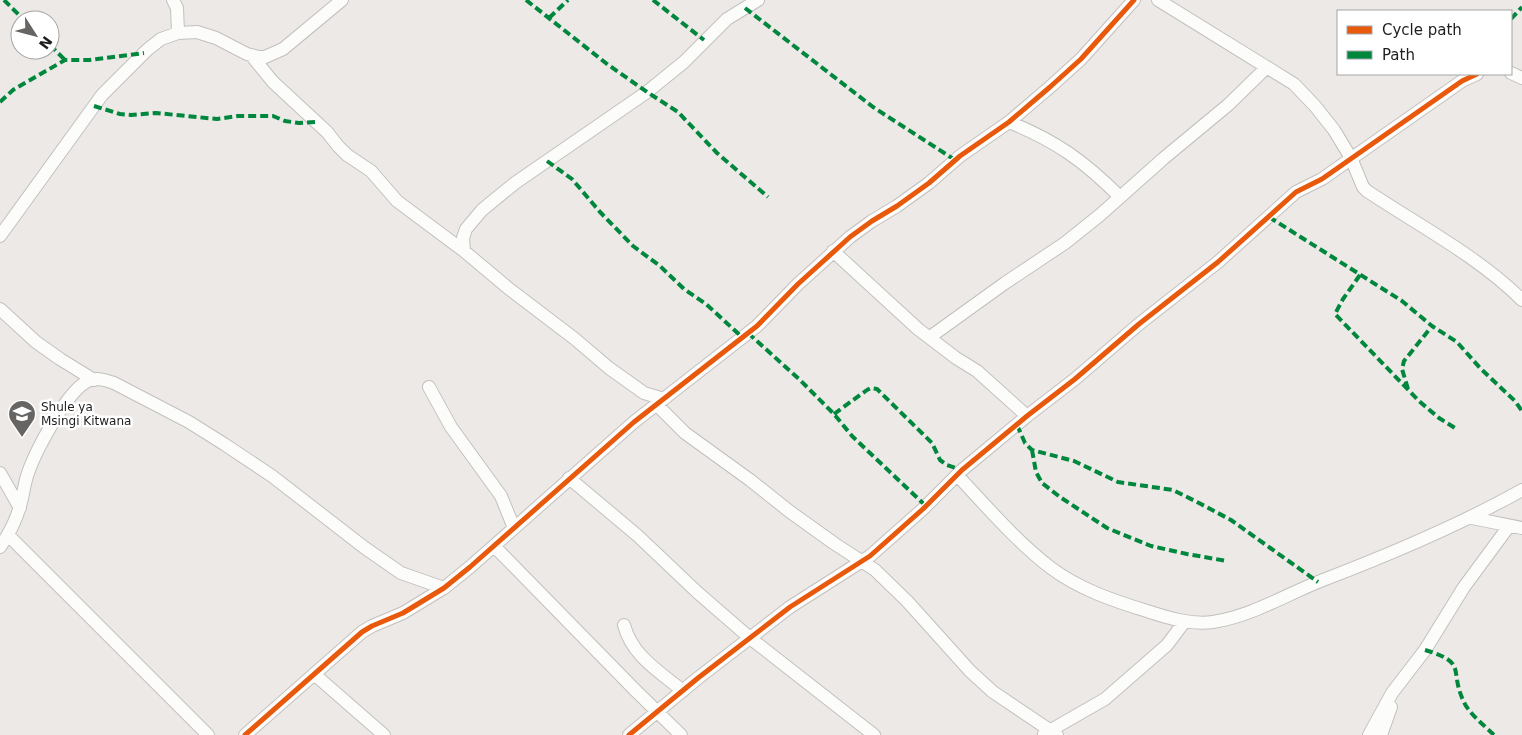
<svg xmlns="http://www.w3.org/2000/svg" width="1522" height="735" viewBox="0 0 1522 735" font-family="'DejaVu Sans',sans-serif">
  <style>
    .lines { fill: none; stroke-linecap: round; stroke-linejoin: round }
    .minor-casing { stroke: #c2c0bf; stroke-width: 14 }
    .minor { stroke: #fcfcfb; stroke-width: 12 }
    .quiet { stroke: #00873e; stroke-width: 4; stroke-dasharray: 8 4; stroke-linecap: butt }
    .cycleway-casing { stroke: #fff; stroke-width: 8 }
    .cycleway { stroke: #e8590c; stroke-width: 5 }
    .labels { text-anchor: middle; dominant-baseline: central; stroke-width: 5; stroke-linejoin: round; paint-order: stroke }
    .poi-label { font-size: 12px; fill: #1e1e1e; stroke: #fff; text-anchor: start }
  </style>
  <rect width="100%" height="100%" fill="#ede9e6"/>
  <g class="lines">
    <defs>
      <path id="minor" d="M173,0L177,8L178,33
        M1158,0L1294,84L1315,106L1334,130L1351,158L1363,187L1367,191C1418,225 1479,257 1522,300
        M251,55L273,82L327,132L338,146L347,155L371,171L397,201L464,251L508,288L575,339L609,368L644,393L664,399
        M1511,73L1522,78
        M1009,122C1056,141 1084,161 1120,197
        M0,236L102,95L147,50L161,39L178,33L197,32L216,38L247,54L259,57H265L283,49L342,0
        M464,251L463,238L466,229L482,210L515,183L647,92L684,62L727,19L758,0
        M833,251L918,329L956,358L977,371L1027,416
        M0,309L36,342L60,359L94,380
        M930,337L1005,283L1065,243L1100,215L1164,158L1228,105L1267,67
        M429,387L451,427L501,496L514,528
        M656,404L685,433L750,480L789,511L835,544L875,570L907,601L970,671L993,692L1057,735
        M0,473L20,508
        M957,475C987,507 1016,541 1051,568C1079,589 1114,601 1147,611C1168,618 1192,625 1213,622C1252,616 1287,594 1323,580C1391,554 1458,526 1522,490
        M569,478L638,536L697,592L750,638L874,735
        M1472,518L1522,528
        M8,535L208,735
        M494,546L635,690L681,735
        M0,547C9,534 16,521 20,506C23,496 24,486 27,476C34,454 67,390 88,381C96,377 105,380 114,383L189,422L224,444L272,476L365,548L401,573L444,588
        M624,625C632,656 660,672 683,691
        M314,674L384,735
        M1044,734L1105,699L1167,645L1185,621
        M245,735L362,632L372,626L403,613L444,588L470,567L634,422L757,326L798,284L850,237L872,221L897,206L929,183L960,156L1009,122L1050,87L1081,59L1134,0
        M629,735L698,678L790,607L870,556L923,509L962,470L1027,416L1075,379L1139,324L1218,262L1296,192L1322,179L1462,81L1477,74
        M1369,735L1392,693L1425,650L1464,587L1509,526
        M1381,735L1391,707"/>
    </defs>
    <use href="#minor" class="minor-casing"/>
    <use href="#minor" class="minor"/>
    <path class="quiet" d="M4,0L24,20
      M526,0L607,64L647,92L678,112L717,153L768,197
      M653,0L704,40
      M745,8L873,107L955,160
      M549,18L568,0
      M1511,19L1522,7
      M50,45L65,60
      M0,102L13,90L65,60H89L144,53
      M94,106L120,114L131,115L156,113L217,119L238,116H273L285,121L299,123L315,122
      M547,161L572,179L600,212L633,246L660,266L684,289L706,304L743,338
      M1269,217L1402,301L1432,326L1457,342L1480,368L1515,401L1522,411
      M1360,275L1343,299L1335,314L1419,401L1439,418L1455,428
      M748,333L800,380L834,414L852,436L926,506
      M1408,389L1402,369L1404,361L1432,326
      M834,414L867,390L871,388L877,389L932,443L940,460L947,465L962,470
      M1017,425L1025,443L1032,450L1074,461L1118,482L1173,490L1199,503L1231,520L1318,582
      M1032,450L1036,472L1042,483L1060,497L1107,528L1151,546L1187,554L1227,561
      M1425,650C1468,663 1449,669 1463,700C1468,713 1484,725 1494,735"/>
    <defs>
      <path id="cycleway" d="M245,735L362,632L372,626L403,613L444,588L470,567L634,422L757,326L798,284L850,237L872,221L897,206L929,183L960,156L1009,122L1050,87L1081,59L1134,0
        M629,735L698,678L790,607L870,556L923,509L962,470L1027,416L1075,379L1139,324L1218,262L1296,192L1322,179L1462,81L1477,74"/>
    </defs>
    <use href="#cycleway" class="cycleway-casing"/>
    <use href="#cycleway" class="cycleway"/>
  </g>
  <defs>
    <symbol id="school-pin" viewBox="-11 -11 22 30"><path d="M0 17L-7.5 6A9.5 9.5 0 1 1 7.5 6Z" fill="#666564" stroke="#fff"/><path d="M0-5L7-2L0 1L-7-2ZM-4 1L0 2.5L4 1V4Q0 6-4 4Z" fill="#fff"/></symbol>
  </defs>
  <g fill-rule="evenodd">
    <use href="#school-pin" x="6" y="398" width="32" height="43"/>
  </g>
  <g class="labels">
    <g class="poi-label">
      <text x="41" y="407">Shule ya<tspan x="41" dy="14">Msingi Kitwana</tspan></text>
    </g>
  </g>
  <rect x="1337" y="10" width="175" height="65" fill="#ffffff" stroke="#a5a5a5"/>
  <rect x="1347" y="26" width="25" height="8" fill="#e8590c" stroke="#a5a5a5"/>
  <text x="1382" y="35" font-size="15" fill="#1e1e1e">Cycle path</text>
  <rect x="1347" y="51" width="25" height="8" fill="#00873e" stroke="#a5a5a5"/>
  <text x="1382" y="60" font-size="15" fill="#1e1e1e">Path</text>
  <g transform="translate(35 35) rotate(126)"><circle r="24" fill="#ffffff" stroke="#a5a5a5"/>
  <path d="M0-4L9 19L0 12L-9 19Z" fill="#666564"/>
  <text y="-8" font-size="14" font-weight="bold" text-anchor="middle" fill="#1e1e1e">N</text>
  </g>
</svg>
